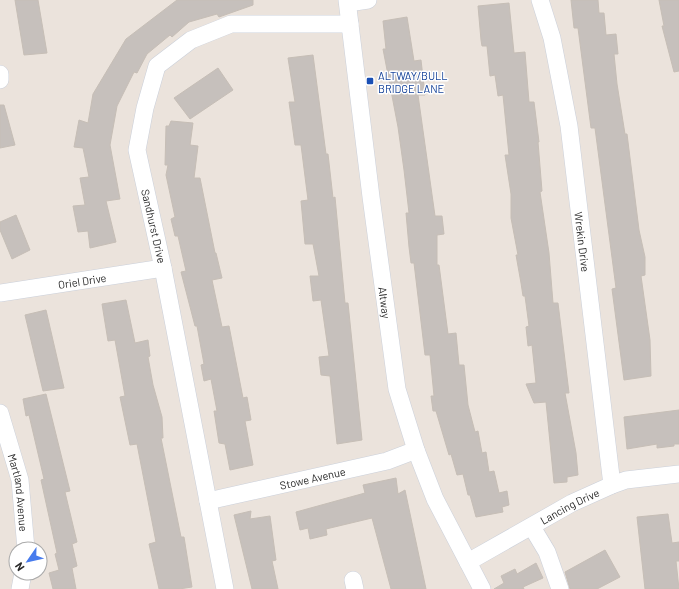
<svg xmlns="http://www.w3.org/2000/svg" width="679" height="589" viewBox="0 0 679 589" font-family="Barlow,sans-serif">
  <style>
    .building { fill: #c6c0bc; stroke: #c6beb6 }
    .lines { fill: none; stroke-linecap: round; stroke-linejoin: round }
    .minor-casing { stroke: #cbd0da; stroke-width: 18 }
    .minor { stroke: #fff; stroke-width: 17 }
    .transit-dot { fill: #1a4fb4; stroke: #fff; stroke-width: 1.5 }
    .labels { text-anchor: middle; dominant-baseline: central; stroke-width: 3; stroke-linejoin: round; paint-order: stroke }
    .transit-label { font-size: 11px; fill: #164399; stroke: #fff; text-anchor: start }
    .street-label { font-size: 11px; fill: #2a2a2a; stroke: #fff }
  </style>
  <rect width="100%" height="100%" fill="#ebe3dc"/>
  <path class="building" d="M15,0H38L47,53L24,55Z
    M177,0H253V5L219,17L217,14L189,22L172,37L170,35L147,54L137,73L134,72L117,106L110,145L120,199L106,201L116,242L90,248L88,231L78,232L73,206L85,205L80,178L89,177L83,148L74,147L79,120L88,123L93,94L126,39Z
    M571,0H598L599,13H604L606,35L616,34L618,54H614L617,84L625,134H627L639,230L645,257V275L641,276L650,340L651,376L624,380L612,289L616,288L595,128H591L578,28H574Z
    M659,0H679V71L674,72L662,26H664Z
    M509,3L514,53L525,52L529,102H534L539,142H538L542,191L540,192L549,253L553,303H558L569,393H565L576,453L578,475L567,477V482L554,483L546,402L534,403L526,384L536,383L532,345L528,346L526,327L529,326L525,296H523L521,283L516,255H518L511,218V194L505,155H509L503,95L498,96L495,75L490,76L487,46H482L481,40L478,6Z
    M407,17L414,61L421,60L425,95H418L435,216H442L444,234L437,235V265H439L448,334L456,333L459,365H464L468,405L475,432L478,431L482,453L486,452L489,472L494,471L499,493L507,491L509,505L502,507L503,512L476,517L470,495H468L463,474L457,475L451,454L449,455L436,411H433L431,396H434L430,355H425L414,263H411L409,247L406,213H409L404,170L398,127L383,49H386L383,21Z
    M313,55L326,154H328L333,198L335,197L345,303H348L362,440L337,444L330,376L321,375L319,357L329,356L321,300L313,301L310,276H319L313,244H305L301,201L308,200L301,145H295L289,102H295L288,58Z
    M218,68L233,90L190,119L174,98Z
    M0,105H4L15,145L0,148Z
    M171,121L193,123L190,145L198,146L194,178H200L215,253H216L222,278L212,280L222,327L229,326L243,398L247,397L251,420L245,421L253,465L230,470L225,444L219,443L214,411H217L211,379L204,381L201,365L204,364L197,326H195L181,272L186,271L178,236H175L171,219L175,217L166,175L168,165H165L166,126H169Z
    M16,215L30,250L12,259L0,230V222Z
    M126,300L135,343L148,340L150,356L148,357L153,385L162,417L163,438H161L181,537H184L192,587L179,589H159L149,544L156,542L137,444L130,445L120,397L125,396L115,340L108,341L102,304Z
    M46,310L64,388L43,391L25,315Z
    M46,394L70,491L65,492L77,542L72,544L77,566L72,568L76,589H53L49,573L59,570L55,554L57,553L41,480L44,479L29,415L26,416L23,399Z
    M679,410V444H674V446L657,448V444L627,449L624,417Z
    M396,478L398,494L405,490L426,589H391L372,518L326,529L327,535L310,539L308,528L300,530L296,512L365,493L363,485Z
    M251,511L250,519L270,516L276,560L272,561L278,589H252L234,515Z
    M668,514L672,543L679,542V561H676L679,589H645L637,517Z
    M605,550L620,577L597,589H570L565,572Z
    M536,563L543,578L523,587L524,589H494L504,583L501,576L515,569L517,574Z"/>
  <g class="lines">
    <defs>
      <g id="minor">
        <path id="s1" d="M347,0L371,197L397,389L416,450L435,499L482,589"/>
        <path id="s2" d="M540,0L552,38L569,126L612,485"/>
        <path d="M348,3L368,0"/>
        <path d="M0,74V80"/>
        <path id="s3" d="M0,293L163,268"/>
        <path id="s4" d="M0,413L20,480L26,549"/>
        <path id="s5" d="M208,501L387,461L416,450"/>
        <path d="M532,527L547,552L560,589"/>
        <path id="s6" d="M468,562L572,503L612,485L626,480L679,474"/>
        <path d="M353,580L355,589"/>
        <path d="M20,589L23,573"/>
        <path d="M225,589L163,268L137,150L145,108L157,66L191,40L231,24H350"/>
      </g>
    </defs>
    <use href="#minor" class="minor-casing"/>
    <use href="#minor" class="minor"/>
  </g>
  <rect class="transit-dot" x="366" y="77" width="8" height="8" rx="2"/>
  <g class="labels">
    <g class="transit-label">
      <text x="378" y="75">ALTWAY/BULL<tspan x="378" dy="13">BRIDGE LANE</tspan></text>
    </g>
    <g class="street-label">
      <text transform="translate(154 226) rotate(77)">Sandhurst Drive</text>
      <text stroke="none"><textPath href="#s2" startOffset="246">Wrekin Drive</textPath></text>
      <text stroke="none"><textPath href="#s3" startOffset="83">Oriel Drive</textPath></text>
      <text stroke="none"><textPath href="#s1" startOffset="305">Altway</textPath></text>
      <text stroke="none"><textPath href="#s5" startOffset="107">Stowe Avenue</textPath></text>
      <text stroke="none"><textPath href="#s4" startOffset="82">Martland Avenue</textPath></text>
      <text stroke="none"><textPath href="#s6" startOffset="116">Lancing Drive</textPath></text>
    </g>
  </g>
  <g transform="translate(28 561) rotate(236)"><circle r="19" fill="#ffffff" stroke="#aaaaaa"/>
  <path d="M0-3L7 15L0 10L-7 15Z" fill="#477bed"/>
  <text y="-6" font-size="11" font-weight="bold" text-anchor="middle" fill="#2a2a2a">N</text>
  </g>
</svg>
